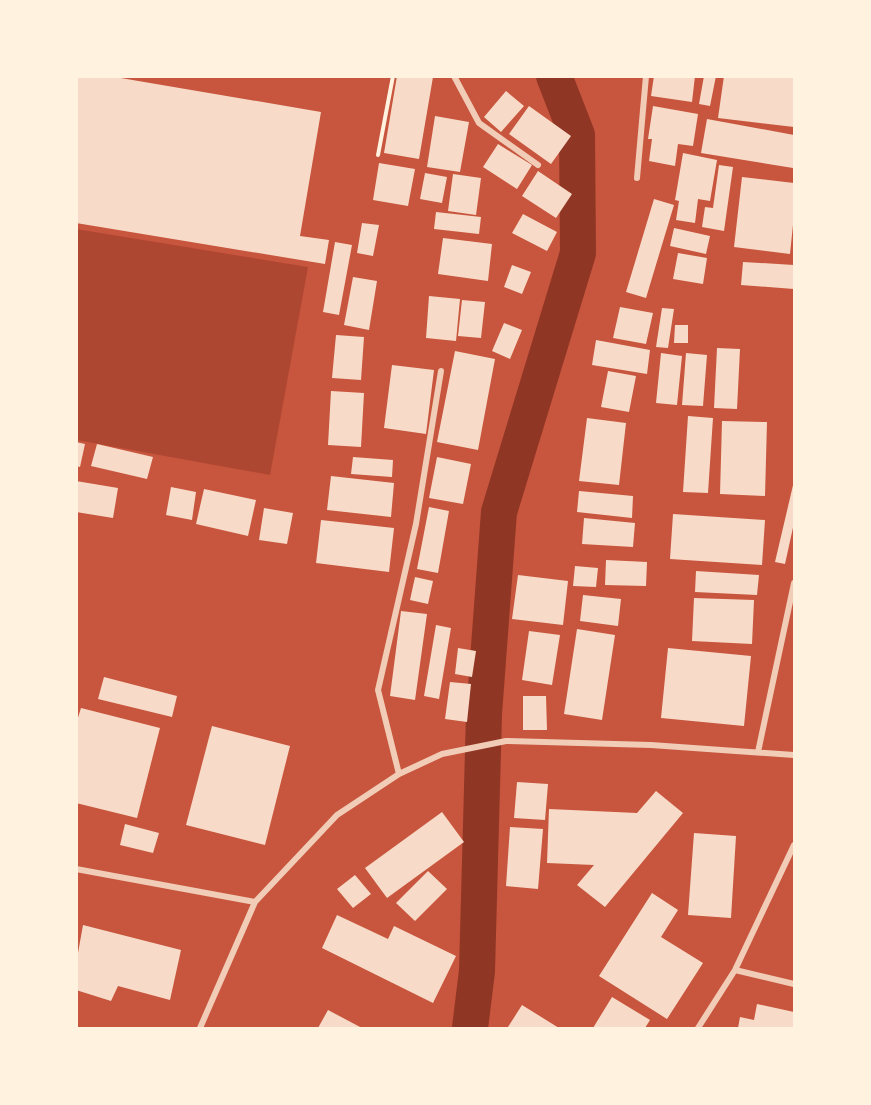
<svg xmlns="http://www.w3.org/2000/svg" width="871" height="1105" viewBox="0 0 871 1105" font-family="Barlow,sans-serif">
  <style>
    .green { fill: #ae4732 }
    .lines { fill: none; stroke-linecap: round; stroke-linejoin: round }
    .canal { stroke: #8f3625; stroke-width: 36 }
    .building { fill: #f7dbc8 }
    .path { stroke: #fff3e0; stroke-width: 4 }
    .minor { stroke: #f1ccb7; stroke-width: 6 }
  </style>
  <rect width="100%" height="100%" fill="#c8553d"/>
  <path class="green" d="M76,229L308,267L270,475L77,440Z"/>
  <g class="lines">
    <path class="canal" d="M470,1028L477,971L484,714L499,512L578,253L577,135L554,76"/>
  </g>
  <path class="building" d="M76,76H109L321,112L300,236L329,240L325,264L76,223Z
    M397,76L433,77L419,159L384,153Z
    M654,76H695L692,102L651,96Z
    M704,76H716L710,106L699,104Z
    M724,76H794V127L718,118Z
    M506,91L524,106L501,132L484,117Z
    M529,106L571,136L551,164L509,134Z
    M653,106L698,114L693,146L678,144L675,166L649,161L652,139H648Z
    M435,116L469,122L460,172L427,167Z
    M707,119L794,135L793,168L701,153Z
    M498,144L532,165L517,189L483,167Z
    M683,153L717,160L710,201L698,199L695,223L676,220L679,201L675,200Z
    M379,163L415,169L408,206L373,200Z
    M719,165L733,167L724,231L702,227L705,207L713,208Z
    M538,171L572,194L556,218L522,196Z
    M425,173L447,177L442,203L420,199Z
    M453,174L481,178L476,215L448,211Z
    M742,177L794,183V215L790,254L734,247Z
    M654,199L674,205L646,298L626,292Z
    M436,212L481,217L479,234L434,229Z
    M523,214L557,232L547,251L512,233Z
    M362,223L379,225L373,256L357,253Z
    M674,228L710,236L706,254L670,246Z
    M443,238L492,244L488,281L438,274Z
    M335,242L352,245L339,315L323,312Z
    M678,253L707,258L703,284L673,279Z
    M743,262L794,265V289L741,285Z
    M512,265L531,272L522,294L504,287Z
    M353,277L377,281L369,330L344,325Z
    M429,296L460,299L456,341L426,338Z
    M462,300L485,302L481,338L458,336Z
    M620,307L653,313L646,344L613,338Z
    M662,308L674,309L668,348L656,347Z
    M504,323L522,330L510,359L492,351Z
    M675,325H688V343H674Z
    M336,335L364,337L361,380L332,378Z
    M596,340L650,350L647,374L592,365Z
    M717,348L740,349L737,409L714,408Z
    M455,351L495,359L478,450L437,442Z
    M661,353L682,356L677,405L656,403Z
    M686,353L707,355L703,406L682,405Z
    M392,365L434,370L426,434L384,428Z
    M608,371L636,376L629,412L601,407Z
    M331,391L364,393L361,447L328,445Z
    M688,416L713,418L708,493L683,492Z
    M587,418L626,423L619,485L579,481Z
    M722,421L767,422L765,496L720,494Z
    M76,442L85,444L80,467L76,466Z
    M97,444L153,457L147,479L91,466Z
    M353,457L393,460L392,477L351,474Z
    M437,457L471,464L463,504L429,498Z
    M331,476L394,483L391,517L327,510Z
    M76,481L118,488L113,518L76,512Z
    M794,481V523L785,564L775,562Z
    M171,487L196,492L192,520L166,515Z
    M204,489L256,500L248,536L196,524Z
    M579,491L633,496L632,518L577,512Z
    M429,507L449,511L438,573L417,569Z
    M264,508L293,513L287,544L259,540Z
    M673,514L765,520L762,565L670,559Z
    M584,518L635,523L633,547L582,544Z
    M321,520L394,528L389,572L316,563Z
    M606,560L647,562L646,586L605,585Z
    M575,566L598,568L596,587L573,586Z
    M696,571L759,575L757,595L695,592Z
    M518,575L568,581L563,625L512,619Z
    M415,577L433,581L428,604L410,600Z
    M583,595L621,599L618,626L580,621Z
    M694,598L754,600L752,644L692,641Z
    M401,611L427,614L415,700L390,696Z
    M436,625L451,628L439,699L424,696Z
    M577,629L615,635L602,720L564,714Z
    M529,631L560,635L552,685L522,680Z
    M458,648L476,651L472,677L455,674Z
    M668,648L751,656L744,726L661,718Z
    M104,677L177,696L172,717L98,699Z
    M450,682L471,684L467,722L445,719Z
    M523,696H546L547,730H523Z
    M81,708L160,728L137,818L76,803V724Z
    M212,726L290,746L265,845L186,825Z
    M517,782L548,784L545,820L514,818Z
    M656,791L683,813L605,907L577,885L594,865L547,863L549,809L637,813Z
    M442,812L464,842L387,898L365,868Z
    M125,824L159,833L153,853L120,845Z
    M510,827L543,829L538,889L506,886Z
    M694,833L736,836L731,918L688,915Z
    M428,871L447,889L415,921L396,903Z
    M355,875L371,894L353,908L337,889Z
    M652,893L678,910L661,937L703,963L667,1019L599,976Z
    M337,915L388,939L394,926L456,956L433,1003L322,948Z
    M83,925L181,950L170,1000L118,986L111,1001L76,990V964Z
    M612,997L650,1020L645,1028H593Z
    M757,1004L794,1012V1028H738L740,1017L754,1020Z
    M522,1005L559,1028H510L508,1027Z
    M328,1010L362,1028H318Z"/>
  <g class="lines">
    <path class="path" d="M378,155L393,76"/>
    <path class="minor" d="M454,76L479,123L538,165
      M637,178L646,76
      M758,752L794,583
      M399,774L378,690L416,524L441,371
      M76,869L255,902
      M735,970L794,984
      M200,1028L255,902L337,815L399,774L442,754L506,741L651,745L794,755
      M698,1028L735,970L794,845"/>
  </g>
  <rect width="871" height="1105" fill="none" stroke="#fff3e0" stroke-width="156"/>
</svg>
